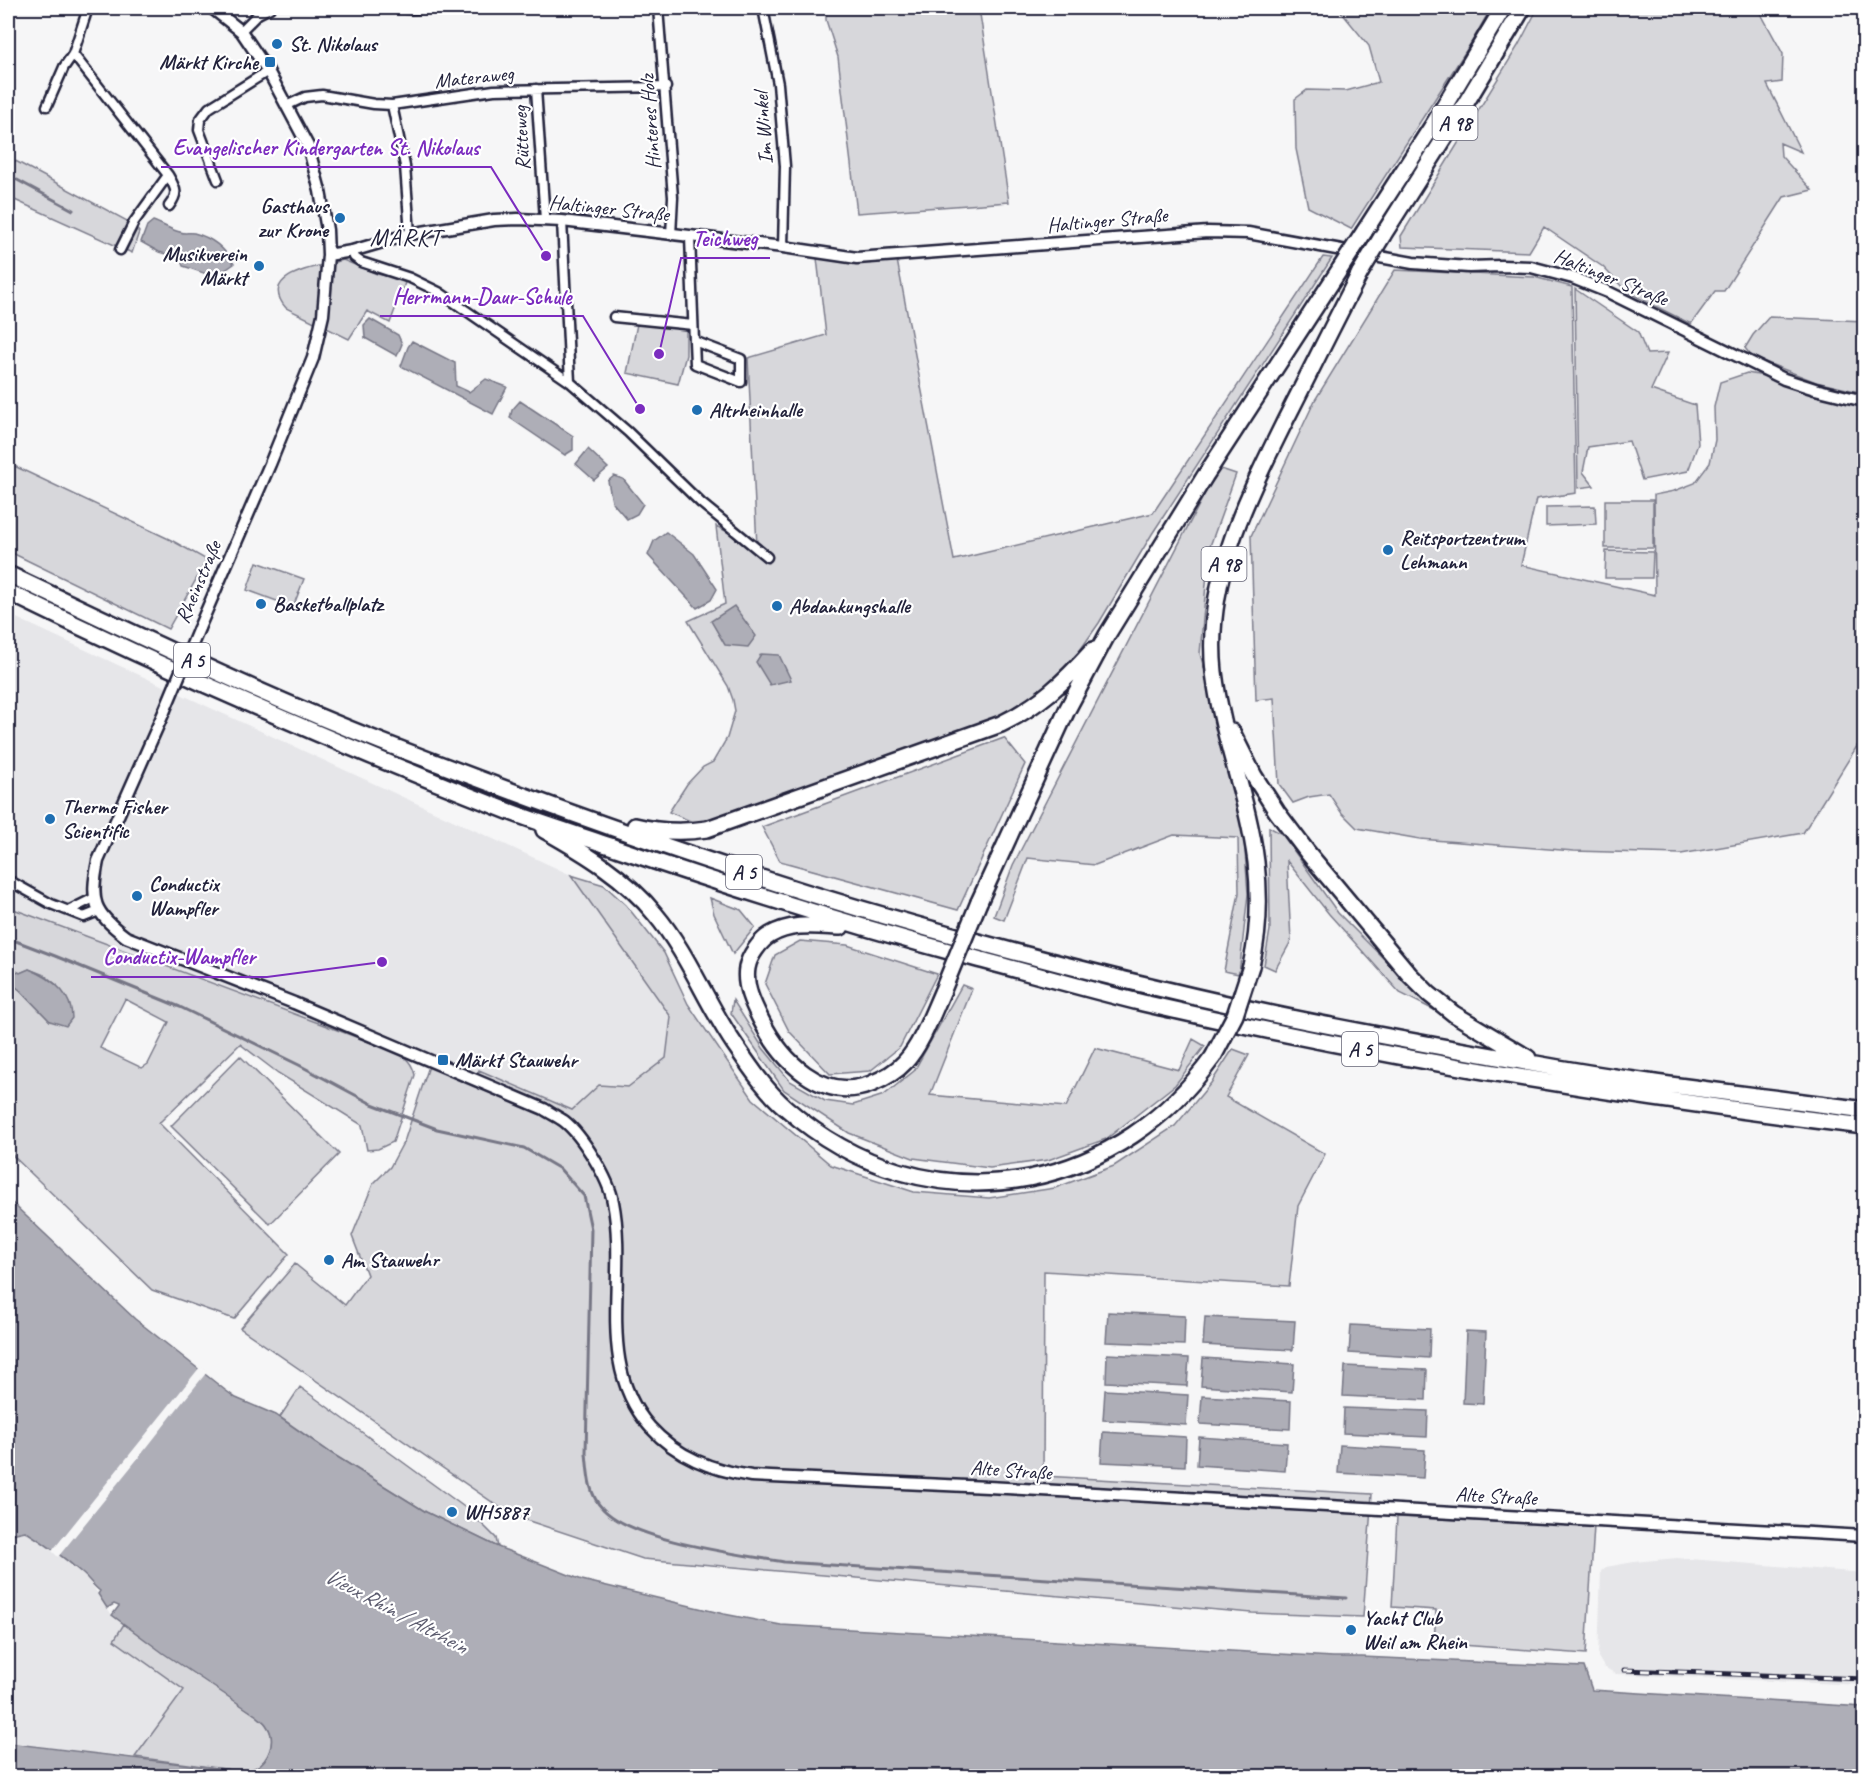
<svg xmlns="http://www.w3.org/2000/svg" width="1872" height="1784" viewBox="0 0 1872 1784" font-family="Caveat,sans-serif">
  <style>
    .built { fill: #e6e6e9 }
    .green { fill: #d7d7db; stroke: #7c7c8b; stroke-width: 1.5; fill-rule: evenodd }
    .water { fill: #aeaeb7; stroke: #767685; stroke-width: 1.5 }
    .pier { fill: #f6f6f7 }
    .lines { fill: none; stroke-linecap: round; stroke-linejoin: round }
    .stream { stroke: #767685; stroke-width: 3 }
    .minor-casing { stroke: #22223b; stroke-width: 13 }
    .tertiary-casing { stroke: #22223b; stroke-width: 15 }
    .motorway-casing { stroke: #22223b; stroke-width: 20 }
    .minor { stroke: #fff; stroke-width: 8 }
    .tertiary { stroke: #fff; stroke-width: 10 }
    .motorway { stroke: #fff; stroke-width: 15 }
    .rail-casing { stroke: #22223b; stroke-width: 5 }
    .rail { stroke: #fff; stroke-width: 3; stroke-dasharray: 9; stroke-linecap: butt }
    .tertiary-bridge-casing { stroke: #22223b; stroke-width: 15; stroke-linecap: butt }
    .motorway-bridge-casing { stroke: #22223b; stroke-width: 20; stroke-linecap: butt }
    .tertiary-bridge { stroke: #fff; stroke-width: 10 }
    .motorway-bridge { stroke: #fff; stroke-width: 15 }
    .poi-dot { fill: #1f6fb2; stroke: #fff; stroke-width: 2 }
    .labels { text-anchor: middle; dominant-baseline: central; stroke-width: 4.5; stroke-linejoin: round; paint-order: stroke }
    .shield { fill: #fff; stroke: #646476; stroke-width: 1.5 }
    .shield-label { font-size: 20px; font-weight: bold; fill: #22223b }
    .poi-label { font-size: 21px; font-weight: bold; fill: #22223b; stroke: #fff; text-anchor: start }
    .street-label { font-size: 21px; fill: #22223b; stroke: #fff }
    .water-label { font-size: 22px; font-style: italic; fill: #5a5a6d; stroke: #fff }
    .quarter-label { font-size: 24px; letter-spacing: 1.5px; fill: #22223b; stroke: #fff }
    .leader { fill: none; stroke: #7b2cbf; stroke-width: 2 }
    .callout-dot { fill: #7b2cbf; stroke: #fff; stroke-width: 2 }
    .callout-label { font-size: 22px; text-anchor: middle; font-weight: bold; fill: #7b2cbf; stroke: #fff; stroke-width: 4.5; stroke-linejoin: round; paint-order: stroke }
  </style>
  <rect width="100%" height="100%" fill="#f6f6f7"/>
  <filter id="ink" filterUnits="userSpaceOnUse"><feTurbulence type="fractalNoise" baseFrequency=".0167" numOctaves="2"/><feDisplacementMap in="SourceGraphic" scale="12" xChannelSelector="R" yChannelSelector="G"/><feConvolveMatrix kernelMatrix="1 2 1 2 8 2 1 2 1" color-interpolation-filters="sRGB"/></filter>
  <g filter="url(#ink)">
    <path class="built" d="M8,614L571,875L671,1017L666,1058L628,1087L599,1085L572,1110L480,1071L473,1085L429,1066L406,1058L396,1052L8,907Z
      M8,1524L11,1534L24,1531L54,1549L86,1576L112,1615L124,1624L114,1640L184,1690L135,1757L8,1743Z
      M1677,1558L1864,1573V1685L1616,1674L1604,1667L1598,1657L1601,1571L1606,1567L1634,1562Z"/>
    <path class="green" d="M826,8H979L1009,202L857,213L838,57L826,20Z
      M1338,8H1491L1471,43L1351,229L1308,207L1296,149L1295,99L1307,90L1346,91L1379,82L1369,46Z
      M1538,8H1767L1760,12L1783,54L1782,82L1767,84L1801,152L1780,143L1781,156L1812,190L1784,197L1724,291H1715L1691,324L1627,292L1603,267L1544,227L1529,252L1402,247L1401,236L1518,46Z
      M8,157L131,223L139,232L132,253L8,197Z
      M1323,257L1332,258L1152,534L1099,623L1069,666L1036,697L995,720L716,819L695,823L669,812L687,784L703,767L713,762L727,738L735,711L733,700L728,686L688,621L725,604L716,526L757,547L748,358L826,335L817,258L854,261L897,260L954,560L1153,513Z
      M343,260L377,274L406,280L390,323L367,311L349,339L286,308C256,273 322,266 343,260Z
      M1395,270L1534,277L1572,287L1576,493L1536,499L1521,565L1655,595L1654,495L1674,491L1695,483L1710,463L1715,440L1714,407L1720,382L1747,373L1764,376L1808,393L1864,407V735L1803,833L1681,854L1574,851L1420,839L1357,828L1341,812L1329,794L1309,797L1293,803L1279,784L1274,698L1256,700L1251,536L1315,400Z
      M1575,289L1638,332L1647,354L1668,353L1651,390L1695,405L1698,444L1688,471L1642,480L1629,441L1588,447L1583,472L1594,486L1578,488Z
      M1769,317L1864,321V393L1816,382L1752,357L1745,348L1753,335Z
      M637,324L686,327V355L678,384L627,373Z
      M8,463L171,540L207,560L168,629L8,551Z
      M1218,468L1236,474L1209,549L1200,654L1241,794L1248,894L1239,974L1224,971L1239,893L1238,838L1174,835L1095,865L1028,858L1004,920L994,916L1013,865Z
      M1605,500H1653V548H1605Z
      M1595,506L1596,524L1546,526V507Z
      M1606,551L1653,552L1652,578H1605Z
      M257,562L304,579L293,607L247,590Z
      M1004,738L1025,764L958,910L780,861L762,827Z
      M1269,827L1282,834L1338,913L1436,1011L1400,993L1329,914L1287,861L1291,941L1275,970L1264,965L1270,930Z
      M571,875L604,885L626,905L664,953L688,1004L753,1099L831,1165L914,1192L989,1198L1055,1188L1114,1166L1175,1126L1211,1083L1233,1049L1249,1055L1226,1097L1325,1154L1298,1206L1289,1286L1044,1271L1043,1476L1372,1494L1363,1617L1252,1613L643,1559L511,1515L240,1328L295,1264L345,1305L367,1275L352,1236L373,1184L390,1167L405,1139L429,1066L473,1085L479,1070L572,1110L599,1085L628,1087L666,1058L671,1017Z
      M710,898L741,910L755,927L733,954L714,914Z
      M8,907L396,1052C407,1058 412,1063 415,1075L393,1142L378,1149L367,1150L362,1125L278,1073L240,1044L159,1123L289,1254L234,1319L152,1290L8,1151V981L20,990L50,1021L57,985L44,975L29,969L20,973L8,967ZM125,999L169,1022L148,1064L142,1068L100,1048Z
      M800,941L847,945L937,974L900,1047L870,1071L830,1074L789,1031L765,984L775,955Z
      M962,985L972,989L930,1095L1066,1107L1095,1048L1179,1070L1193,1039L1205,1046L1175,1085L1106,1139L1048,1160L990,1168L913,1158L849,1133L784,1090L731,1013L733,1000L763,1048L790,1081L825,1101L853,1105L884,1095L914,1071Z
      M240,1056L339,1154L270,1224L171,1126Z
      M300,1387L467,1509L496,1538L498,1547L426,1512L331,1453L280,1417Z
      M1397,1517L1594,1526L1586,1654L1434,1643L1436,1610L1392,1607Z
      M124,1624L257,1716C260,1719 265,1722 267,1726C277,1740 269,1761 255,1768C251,1770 244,1770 240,1771L135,1757L184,1690L114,1640Z"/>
    <path class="water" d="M153,221C162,224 171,230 180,232C184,234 189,232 194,233C213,238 224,248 234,264C210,282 208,273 183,266L180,258L159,252L141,242L147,226Z
      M370,319L398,335L402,344L397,356L365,338L364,325Z
      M412,341L455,363L456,386L469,392L486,379L507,387L493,414L401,366L408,347Z
      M520,401L573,436V450L565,455L510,418L512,410Z
      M588,449L608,468L594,480L576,464Z
      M614,476L623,479L643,504L637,514L627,519L612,502L608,481Z
      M666,532L694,554L717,589L711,600L697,608L648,555L654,541Z
      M734,606L756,636L748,647L725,645L711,621Z
      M761,654L779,655L791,680L770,685L756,662Z
      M8,967L20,973L29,969C51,978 72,993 72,1018L66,1026L50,1021L20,990L8,981Z
      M8,1199L135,1319L225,1390L236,1398L276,1415L331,1453L426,1512L498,1547L582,1580L724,1614L781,1625L1333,1657H1362L1584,1667L1592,1690L1864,1707V1776H8V1743L240,1771C244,1770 251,1770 255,1768C269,1761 277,1740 267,1726C265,1722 260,1719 257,1716L163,1653L112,1615L119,1606L114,1604L107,1608L98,1594L100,1591C93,1586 90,1580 83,1574C65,1558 46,1544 25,1531L11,1534L8,1524Z
      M1108,1312L1185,1316L1184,1345L1106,1342Z
      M1205,1317L1295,1321L1293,1350L1203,1345Z
      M1351,1325L1430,1329L1429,1358L1349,1353Z
      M1466,1331L1486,1332L1483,1404L1463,1403Z
      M1107,1354L1189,1358L1187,1386L1106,1382Z
      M1203,1358L1294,1364L1292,1392L1201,1386Z
      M1345,1366L1427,1370L1426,1400L1343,1396Z
      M1105,1390L1188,1395L1186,1425L1103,1420Z
      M1202,1396L1291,1401L1290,1429L1200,1424Z
      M1344,1408L1428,1411L1427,1437L1343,1433Z
      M1103,1432L1186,1437L1185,1466L1101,1462Z
      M1199,1437L1287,1443L1285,1471L1197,1465Z
      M1340,1445L1425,1450L1423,1478L1338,1473Z"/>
    <path class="pier" d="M200,1367L207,1372L177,1409L176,1408L177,1409L148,1446L145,1443L148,1446L118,1483L116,1481L118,1483L88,1520L86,1518L88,1520L58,1557L52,1551Z"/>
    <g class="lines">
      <path class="stream" d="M8,175L73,210
        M8,938L55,956L180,1007L299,1065L372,1104L437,1129L524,1148L560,1169L584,1196L591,1229L586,1453C588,1473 588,1494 603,1509C635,1542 739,1554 784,1562L1346,1598"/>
      <defs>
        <path id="minor" d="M396,8L411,9L432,8
          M658,8L673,197L671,235
          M763,8L778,84L785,166L783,247
          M241,31L258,14L270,8
          M73,54L168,175C176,189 179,193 169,206
          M536,89L545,220
          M288,105L305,97L322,95L374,104L392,105L494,90L666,87
          M392,105L405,166L410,234
          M47,106L64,67L73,54L88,8
          M218,180L199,130L200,120L209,108L268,71
          M562,221L570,382
          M690,237L694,341L741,359V382L695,364L694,341
          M120,250L134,222L168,175
          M352,251L354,257L361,262L410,278L439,292L570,382L628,432L701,503L767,557
          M614,317L693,325
          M8,880L51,904L84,917L99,911
          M70,910L94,898"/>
        <path id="tertiary" d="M328,255L352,251L410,234L494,220L518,219L562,221L783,247L857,258L1208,232L1248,233L1413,263L1469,267L1501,266L1531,267L1573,278L1608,292L1784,379L1815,389L1864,401
          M199,628L270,464L313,358L323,315L328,255L327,230L320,191L308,146L268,71L241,31L212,8
          M164,712L98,861C90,901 93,912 126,937L294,1003L544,1109C550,1113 558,1117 564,1121C582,1135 609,1179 613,1202C628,1278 594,1364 650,1427C677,1457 712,1470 751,1476L988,1487L1864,1536"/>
        <path id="motorway" d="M1364,232L1433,125L1503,8
          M1383,235L1449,131L1523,8
          M8,574C131,632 254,692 382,742C521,796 662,847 805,892C954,938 1105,977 1258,1011C1350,1031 1443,1047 1536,1064C1644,1084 1755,1095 1864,1110
          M8,592C171,672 339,745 508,811C545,825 582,836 619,849C736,889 854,926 974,958C1030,973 1086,989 1143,1003C1381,1058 1622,1097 1864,1126
          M1232,732L1254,776L1277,812L1308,853L1409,974L1429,994L1454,1014L1528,1058
          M635,826C660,832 682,833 707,829L1001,724C1040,705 1064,682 1093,650
          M544,830C585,853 625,877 655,914C688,953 706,1003 735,1045C750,1067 766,1091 786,1108C853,1167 940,1195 1029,1178C1105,1163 1168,1119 1213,1057
          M979,902L1067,710L1107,635L1205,476L1340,269
          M841,927C817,926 792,922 770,935C760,941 749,956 747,968C744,986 753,1004 761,1020C781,1060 822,1103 871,1084C883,1079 896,1072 905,1062C922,1044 933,1012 943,990
          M1251,966C1259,932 1260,897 1256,862C1248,798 1222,737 1214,672C1204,581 1247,498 1286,419C1311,370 1335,321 1360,273"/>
      </defs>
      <use href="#minor" class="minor-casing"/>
      <use href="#tertiary" class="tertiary-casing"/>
      <use href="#motorway" class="motorway-casing"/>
      <use href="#minor" class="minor"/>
      <use href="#tertiary" class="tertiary"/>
      <use href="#motorway" class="motorway"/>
      <defs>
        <path id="rail" d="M1624,1670L1864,1679"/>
      </defs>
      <use href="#rail" class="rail-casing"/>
      <use href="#rail" class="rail"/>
      <defs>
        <path id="tertiary-bridge" d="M164,712L199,628"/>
        <path id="motorway-bridge" d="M1340,269L1364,232
          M1360,273L1383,235
          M943,990L979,902
          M1213,1057L1235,1015L1251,966"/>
      </defs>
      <use href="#tertiary-bridge" class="tertiary-bridge-casing"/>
      <use href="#motorway-bridge" class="motorway-bridge-casing"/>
      <use href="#tertiary-bridge" class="tertiary-bridge"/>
      <use href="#motorway-bridge" class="motorway-bridge"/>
    </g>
  </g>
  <g class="poi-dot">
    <circle cx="277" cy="44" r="6"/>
    <rect x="264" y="56" width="12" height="12" rx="3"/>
    <circle cx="340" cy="218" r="6"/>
    <circle cx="259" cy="266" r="6"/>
    <circle cx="697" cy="410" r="6"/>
    <circle cx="1388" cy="550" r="6"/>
    <circle cx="261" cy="604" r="6"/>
    <circle cx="777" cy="606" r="6"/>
    <circle cx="50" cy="819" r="6"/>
    <circle cx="137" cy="896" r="6"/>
    <rect x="437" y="1054" width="12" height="12" rx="3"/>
    <circle cx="329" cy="1260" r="6"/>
    <circle cx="452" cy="1512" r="6"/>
    <circle cx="1351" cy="1630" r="6"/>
  </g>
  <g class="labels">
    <g class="shield">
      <rect x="1432.5" y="106" width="45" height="34" rx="4.5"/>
      <rect x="1201.5" y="547" width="45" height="34" rx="4.5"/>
      <rect x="174" y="643" width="36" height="34" rx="4.5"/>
      <rect x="726" y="855" width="36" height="34" rx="4.5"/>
      <rect x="1342" y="1032" width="36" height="34" rx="4.5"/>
    </g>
    <g class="shield-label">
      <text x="1455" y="123">A 98</text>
      <text x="1224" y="564">A 98</text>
      <text x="192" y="660">A 5</text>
      <text x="744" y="872">A 5</text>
      <text x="1360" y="1049">A 5</text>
    </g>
    <g class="poi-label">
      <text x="289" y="44">St. Nikolaus</text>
      <text x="258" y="62" text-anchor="end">Märkt Kirche</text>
      <text x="328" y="206" text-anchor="end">Gasthaus<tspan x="328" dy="24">zur Krone</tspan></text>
      <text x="247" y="254" text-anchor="end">Musikverein<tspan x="247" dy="24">Märkt</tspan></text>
      <text x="709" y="410">Altrheinhalle</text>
      <text x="1400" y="538">Reitsportzentrum<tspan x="1400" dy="24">Lehmann</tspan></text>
      <text x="273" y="604">Basketballplatz</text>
      <text x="789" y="606">Abdankungshalle</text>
      <text x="62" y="807">Thermo Fisher<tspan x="62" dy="24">Scientific</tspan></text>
      <text x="149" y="884">Conductix<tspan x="149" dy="24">Wampfler</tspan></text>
      <text x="455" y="1060">Märkt Stauwehr</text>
      <text x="341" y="1260">Am Stauwehr</text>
      <text x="464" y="1512">WH5887</text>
      <text x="1363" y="1618">Yacht Club<tspan x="1363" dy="24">Weil am Rhein</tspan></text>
    </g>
    <g class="street-label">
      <text transform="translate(474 77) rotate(-6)">Materaweg</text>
      <text transform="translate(650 122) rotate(-94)">Hinteres Holz</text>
      <text transform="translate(763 128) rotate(-94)">Im Winkel</text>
      <text transform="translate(521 138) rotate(-93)">Rütteweg</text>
      <text transform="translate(609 208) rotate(6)">Haltinger Straße</text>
      <text transform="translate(1107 220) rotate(-5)">Haltinger Straße</text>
      <text transform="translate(1611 277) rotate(22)">Haltinger Straße</text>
      <text transform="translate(198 582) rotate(-67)">Rheinstraße</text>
      <text transform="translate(1011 1470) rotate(4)">Alte Straße</text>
      <text transform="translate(1496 1496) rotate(3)">Alte Straße</text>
    </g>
    <g class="water-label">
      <text transform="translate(396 1611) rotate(28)">Vieux Rhin / Altrhein</text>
    </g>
    <g class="quarter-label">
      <text x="406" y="237">MÄRKT</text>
    </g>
  </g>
  <path class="leader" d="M546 256L491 167H161M659 354L681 258H770M640 409L583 316H380M382 962L267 977H91"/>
  <g class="callout-dot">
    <circle cx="546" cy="256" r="6"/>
    <circle cx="659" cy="354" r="6"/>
    <circle cx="640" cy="409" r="6"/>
    <circle cx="382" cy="962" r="6"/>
  </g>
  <g class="callout-label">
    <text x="326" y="155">Evangelischer Kindergarten St. Nikolaus</text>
    <text x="725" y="246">Teichweg</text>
    <text x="482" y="304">Herrmann-Daur-Schule</text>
    <text x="179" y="964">Conductix-Wampfler</text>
  </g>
  <rect width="1872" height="1784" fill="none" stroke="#fff" stroke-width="30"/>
  <rect x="15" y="15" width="1842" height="1754" fill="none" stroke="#22223b" stroke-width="2" filter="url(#ink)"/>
</svg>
